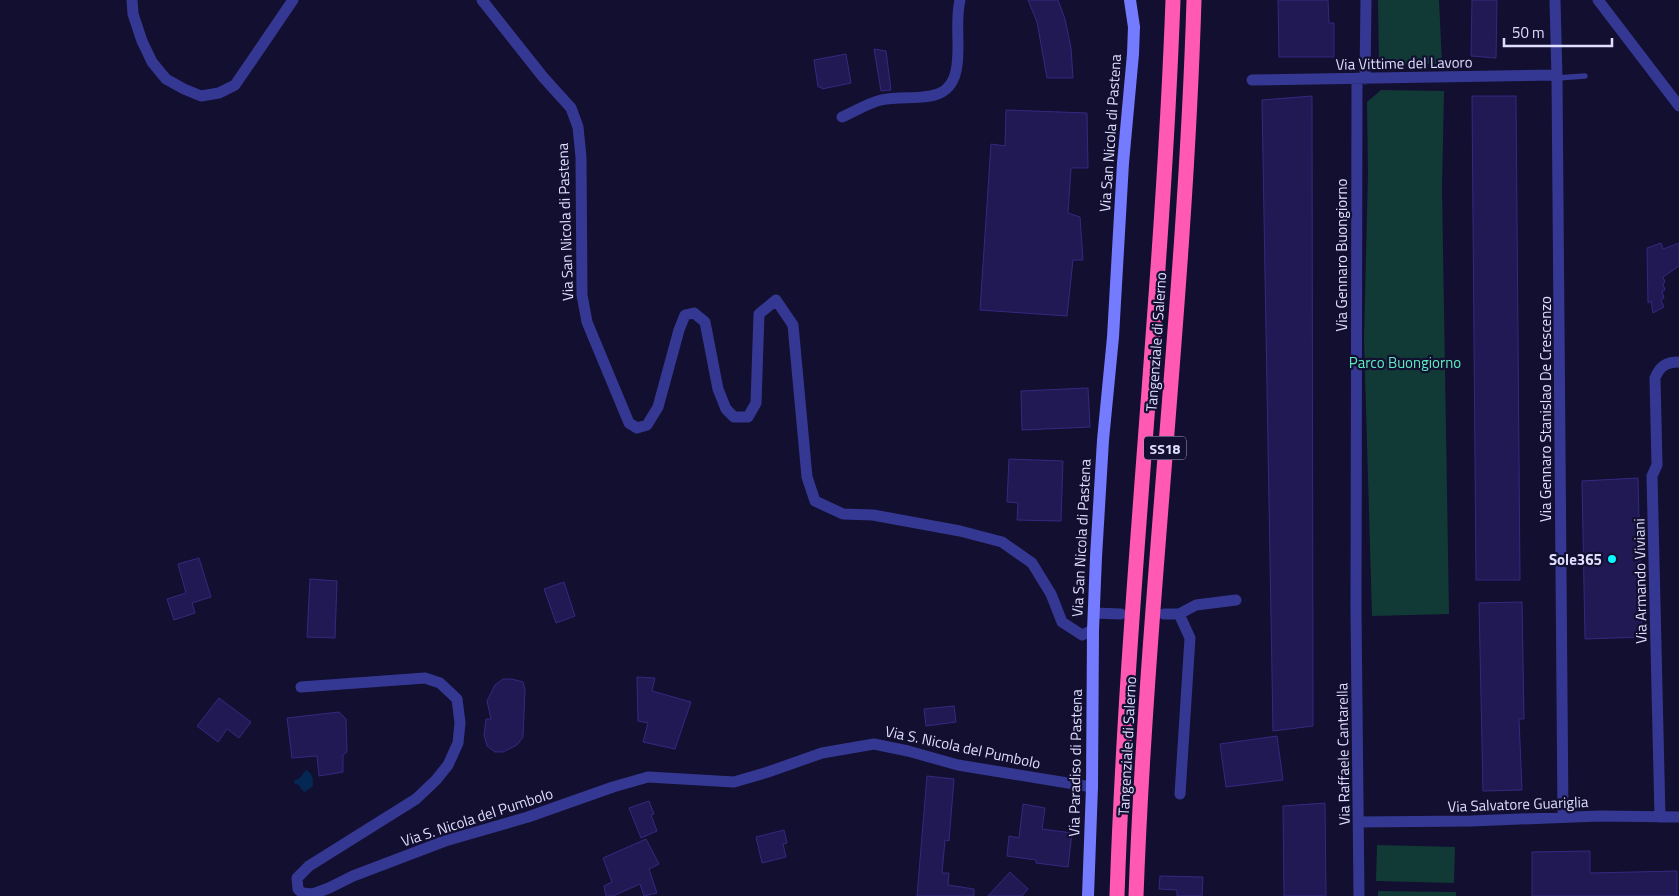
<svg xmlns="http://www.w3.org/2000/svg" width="1679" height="896" viewBox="0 0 1679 896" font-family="'Titillium Web',sans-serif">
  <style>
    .green { fill: #113a36 }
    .water { fill: #052753 }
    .building { fill: #211953; stroke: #342981 }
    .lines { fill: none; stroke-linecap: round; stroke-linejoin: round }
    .lane { stroke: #353893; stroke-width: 5.5 }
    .street { stroke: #353893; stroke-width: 11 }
    .secondary { stroke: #757bff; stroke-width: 12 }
    .highway { stroke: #ff59b4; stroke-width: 15 }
    .poi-dot { fill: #0af7ff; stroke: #130f30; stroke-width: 2 }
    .labels { text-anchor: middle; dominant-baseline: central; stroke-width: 4.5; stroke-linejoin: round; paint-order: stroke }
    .shield { fill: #130f30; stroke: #a2a0c1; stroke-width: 1 }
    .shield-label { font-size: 14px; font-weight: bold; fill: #dfdeff }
    .street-label { font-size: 15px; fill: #dfdeff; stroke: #130f30 }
    .park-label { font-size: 15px; fill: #5cedbf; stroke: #130f30 }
    .poi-label { font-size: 15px; font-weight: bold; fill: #dfdeff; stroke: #130f30; text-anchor: end }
  </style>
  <rect width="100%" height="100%" fill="#130f30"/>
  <path class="green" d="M1378,0H1439L1442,64H1379Z
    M1381,90L1444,91L1442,188L1449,614L1372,616L1364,339L1368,174L1367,102Z
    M1377,845L1455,847L1454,883L1376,881Z
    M1378,891L1456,892V896H1378Z"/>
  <path class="water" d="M306,770C313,774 313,778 313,786L305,792L301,789L299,785L295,784L294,780L299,779Z"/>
  <path class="building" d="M1028,0H1058L1065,19L1071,48L1073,78H1047L1037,22Z
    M1278,0H1328L1329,23H1334V57H1279Z
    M1472,0H1497L1496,58L1471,56Z
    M874,49L886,51L891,90L881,91Z
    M846,54L851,83L822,89L821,87H818L814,60Z
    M1312,96L1313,726L1273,731L1262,100Z
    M1472,96H1516L1520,580H1476Z
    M1006,110L1087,113L1088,168H1071L1068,213L1080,217L1083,260H1073L1067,316L980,310L991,144L1005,146Z
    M1661,243L1663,249L1679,243V266L1663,277L1665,282L1663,284L1665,290L1662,291L1664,298L1661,300L1664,307L1653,313L1651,301L1648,303L1647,248Z
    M1088,388L1090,427L1022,430L1021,391Z
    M1009,459L1063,461L1061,521L1017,520L1018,503L1007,502Z
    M1638,478L1642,637L1585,639L1582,481Z
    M199,558L211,597L192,603L195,613L174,620L167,599L186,593L178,564Z
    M310,579L337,581L335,638L307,637Z
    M564,582L575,616L556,623L544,589Z
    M1522,602L1524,719H1519L1522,790L1483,791L1479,603Z
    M637,677L655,678L652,691L691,702L675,749L643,742L648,723L638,721Z
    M503,679H512L523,682L525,690L523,737L517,745L503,752H495L487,746L484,735L486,719H491L487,701L495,685Z
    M219,698L251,722L239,738L227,729L218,742L197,726Z
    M954,706L956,722L926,726L924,709Z
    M339,712L346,719L347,752L343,755V772L319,776L317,756L292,758L287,718Z
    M1277,736L1283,780L1226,787L1220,744Z
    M927,776L954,779L949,841L945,840L942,873H949L948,885L974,889V896H917Z
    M649,801L654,814L651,815L657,831L641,838L629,808Z
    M1325,803L1326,896H1284L1283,806Z
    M1023,804L1045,808L1042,829L1072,833L1068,867L1036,863V860L1007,856L1009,836L1019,838Z
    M784,830L787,843L783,844L786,857L762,863L756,837Z
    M646,839L659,864L649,869L657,893L644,896L640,884L613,896H606L604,886L612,882L603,858Z
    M1590,851V873L1677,871V896H1532V852Z
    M1010,872L1028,889L1022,896H988Z
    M1160,876L1203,877L1202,896H1177V890L1159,889Z"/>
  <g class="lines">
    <path class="lane" d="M1557,78L1585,76"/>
    <path class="street" d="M132,0L133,14L142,41L152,62L166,79L184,89L201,96L219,93L235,85L293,0
      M482,0L543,77L571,108L578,127L581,157L582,295L587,322L629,423L637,428L647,425L658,407L679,330L685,315L694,313L705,322L718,389L726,409L734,417H748L756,403L759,314L776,300L793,325L807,477L815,501L843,514L873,515L960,531L1002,542L1032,563L1051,594L1062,622L1082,635L1093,630
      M1555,0L1557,78L1563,817
      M1598,0L1679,106
      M1357,78L1356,611L1359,896
      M1365,79L1366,0
      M1252,80L1557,75
      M842,117C854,112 868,103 881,100C912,93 952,109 957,65C960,43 955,21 960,0
      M1094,613L1121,614
      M1164,614H1179L1196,605L1236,600
      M1179,614L1190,638L1180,794
      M301,687L425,678L440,683L457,699L460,723L458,743L448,765L436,780L416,799L309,866L297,878L298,889L302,893L313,894L329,888L353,876L445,841L528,817L613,787L648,777L734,782L768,772L822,753L874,744L908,751L958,765L1092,787
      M1660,817L1652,476L1657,465L1655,378C1660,366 1666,362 1679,362
      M1359,822L1471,821L1599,816L1679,817"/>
    <path class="secondary" d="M1088,896L1092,787L1093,630L1096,557L1103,440L1113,337L1123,163L1133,54L1134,27L1130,0"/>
    <path class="highway" d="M1117,896C1127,597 1162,299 1173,0
      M1136,896C1147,597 1185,299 1194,0"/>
  </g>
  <circle class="poi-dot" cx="1612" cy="559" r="5"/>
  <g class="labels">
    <rect class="shield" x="1144" y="436.5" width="42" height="23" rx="4"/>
    <g class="shield-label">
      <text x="1165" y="448">SS18</text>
    </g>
    <g class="street-label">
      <text transform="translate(1404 63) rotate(-1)">Via Vittime del Lavoro</text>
      <text transform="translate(1110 133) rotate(-86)">Via San Nicola di Pastena</text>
      <text transform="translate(565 222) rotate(-92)">Via San Nicola di Pastena</text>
      <text transform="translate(1341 255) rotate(-90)">Via Gennaro Buongiorno</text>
      <text transform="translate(1156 342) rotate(-86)">Tangenziale di Salerno</text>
      <text transform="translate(1545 409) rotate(-90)">Via Gennaro Stanislao De Crescenzo</text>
      <text transform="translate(1081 538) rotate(-87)">Via San Nicola di Pastena</text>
      <text transform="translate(1640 581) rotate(-91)">Via Armando Viviani</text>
      <text transform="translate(1127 746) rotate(-87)">Tangenziale di Salerno</text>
      <text transform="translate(963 747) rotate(12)">Via S. Nicola del Pumbolo</text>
      <text transform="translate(1343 754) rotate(-91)">Via Raffaele Cantarella</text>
      <text transform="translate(1075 763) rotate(-89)">Via Paradiso di Pastena</text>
      <text transform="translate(1518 804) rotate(-2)">Via Salvatore Guariglia</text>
      <text transform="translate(477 817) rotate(-18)">Via S. Nicola del Pumbolo</text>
    </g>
    <g class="park-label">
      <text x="1405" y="362">Parco Buongiorno</text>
    </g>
    <g class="poi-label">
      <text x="1602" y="559">Sole365</text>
    </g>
  </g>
  <path d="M1504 38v8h108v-8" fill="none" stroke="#dfdeff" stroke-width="2.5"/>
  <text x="1512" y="38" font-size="15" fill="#dfdeff" stroke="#130f30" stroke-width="4" paint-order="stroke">50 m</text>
</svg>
